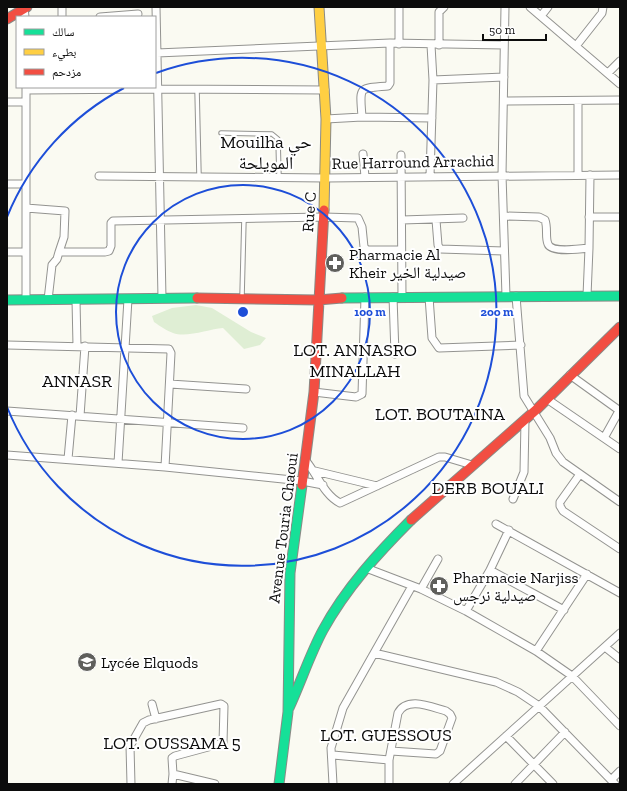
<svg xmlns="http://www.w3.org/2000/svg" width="627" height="791" viewBox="0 0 627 791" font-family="'Zilla Slab','Noto Naskh Arabic',serif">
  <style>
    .green { fill: #dfeed4 }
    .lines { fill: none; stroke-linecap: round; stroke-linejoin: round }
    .lane-casing { stroke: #939390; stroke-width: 5.5 }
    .street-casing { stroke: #939390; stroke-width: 9 }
    .fast-casing { stroke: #8a8a86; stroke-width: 11 }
    .slow-casing { stroke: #8a8a86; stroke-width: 11 }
    .jam-casing { stroke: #8a8a86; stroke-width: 11 }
    .lane { stroke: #fefefd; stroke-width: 3.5 }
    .street { stroke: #fefefd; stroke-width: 7 }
    .fast { stroke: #16e098; stroke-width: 9 }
    .slow { stroke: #ffcf43; stroke-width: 9 }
    .jam { stroke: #f24e42; stroke-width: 9 }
    .ring { fill: none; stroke: #1d4ed8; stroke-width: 2 }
    .labels { text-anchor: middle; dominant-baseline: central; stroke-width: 4; stroke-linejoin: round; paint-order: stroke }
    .street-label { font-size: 16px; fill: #0c0c0c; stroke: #fff }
    .poi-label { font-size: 16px; fill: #0c0c0c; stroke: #fff; text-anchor: start }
    .quarter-label { font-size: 18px; fill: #0c0c0c; stroke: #fff }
    .centre { fill: #1d4ed8; stroke: #fff; stroke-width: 2 }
    .ring-label { font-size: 12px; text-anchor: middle; font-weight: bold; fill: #1d4ed8; stroke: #fff; stroke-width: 4; stroke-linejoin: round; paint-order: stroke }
  </style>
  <rect width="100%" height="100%" fill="#fafaf2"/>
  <path class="green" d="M196,305L212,308L251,332L266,338L260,345L244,349L223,328C209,329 187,338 173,333C167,331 160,326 154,322L152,316L172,308Z"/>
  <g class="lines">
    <defs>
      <path id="lane" d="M197,89L199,176
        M221,133L272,134L278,139L279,177
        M242,297L244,218"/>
      <path id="street" d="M24,7L25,17
        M62,7V17
        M156,7L162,298
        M505,7L502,175L506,296
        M530,7L620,84
        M541,16L548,7
        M100,17L138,14
        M399,44V7
        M439,45V12L444,7
        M576,46L602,13L603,7
        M157,53L390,43L504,45
        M608,73L620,61
        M433,80L504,77
        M26,87V300
        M26,90L157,89L325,90
        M504,101L620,100
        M578,101V175
        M7,102H26
        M362,117C360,87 357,88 388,86L390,83V43
        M326,119L362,117L432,118
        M363,154L365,177
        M401,155L402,297
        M99,176L326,178L620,175
        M430,176L433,80L431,45
        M7,184H25
        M26,208L65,211L64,237L59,252H105L109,251L111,246V223L113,221L324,217L358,218L362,227L364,247L367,250H401
        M504,216L539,217L545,220C548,228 545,237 548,244C551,253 581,249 589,248
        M589,217H620
        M402,220L463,218
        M436,220L438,245L440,249L504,251
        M7,252H26
        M516,296L524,396L550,438L556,453L563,462L620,502
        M587,296L589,248L590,175
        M393,297L395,354
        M429,297L432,338L439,348L521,345
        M48,300L52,265L57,259L59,252
        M76,300L77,346
        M7,345L169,349L171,353L165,467
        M570,375L620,411
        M170,384L246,389
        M314,392L356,397L362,394L365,297
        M547,399L620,449
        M7,411L243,428
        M80,416L85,346
        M604,438L619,411
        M7,455L165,467L302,481L323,485
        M68,459L72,415
        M306,461C317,474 324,495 340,503L439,457H445L472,465
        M118,463L128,299
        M315,471L377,486
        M580,474L560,502V506L563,511L620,549
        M513,499L524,472L525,420
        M496,524L620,593
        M366,568L421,589L466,611L536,651L572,676L620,726
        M490,570L564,610
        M421,589L438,559
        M466,611L490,570L509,530
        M605,647L620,659
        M536,651L587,574
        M374,653L496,682L518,692L539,706L615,784
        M152,704L156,719
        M506,736L553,784
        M333,755L389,760
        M611,780L620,771
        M131,784L130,746L143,723L149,720L221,704L224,706L223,743L175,756L172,758L173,774L215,784
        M172,784L173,774
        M333,784L331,748L343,708L412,586
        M389,784V760L398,713C407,696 431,707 446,711L450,714L452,718L440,751L436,754L391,751
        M453,784L620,633
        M515,784L565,732"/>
      <path id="fast" d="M342,298L620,296
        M7,300L197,298
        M289,708C301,682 310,654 323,630C346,588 378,553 411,520
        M279,784L288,712L290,573L302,485"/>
      <path id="slow" d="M319,7L326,119L324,210"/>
      <path id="jam" d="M7,19L27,7
        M197,298L318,300L342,298
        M302,485L314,392L324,210
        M411,520L537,409L620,327"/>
    </defs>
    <use href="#lane" class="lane-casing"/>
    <use href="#street" class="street-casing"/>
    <use href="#fast" class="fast-casing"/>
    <use href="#slow" class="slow-casing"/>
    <use href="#jam" class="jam-casing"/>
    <use href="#lane" class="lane"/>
    <use href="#street" class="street"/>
    <use href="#fast" class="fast"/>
    <use href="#slow" class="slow"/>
    <use href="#jam" class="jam"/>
  </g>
  <g class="ring">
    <circle cx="243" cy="312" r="127"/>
    <path d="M7 217A254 254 0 0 1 124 88M156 73A254 254 0 1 1 7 407"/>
  </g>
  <defs>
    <symbol id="pharmacy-disc" viewBox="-11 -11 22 22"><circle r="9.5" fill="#5f5f5c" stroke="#fff"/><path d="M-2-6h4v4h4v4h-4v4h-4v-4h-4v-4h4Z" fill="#fff"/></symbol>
    <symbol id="school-disc" viewBox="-11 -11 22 22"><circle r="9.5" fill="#5f5f5c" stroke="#fff"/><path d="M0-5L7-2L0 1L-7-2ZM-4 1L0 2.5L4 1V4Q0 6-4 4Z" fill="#fff"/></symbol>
  </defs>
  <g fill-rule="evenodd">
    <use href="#pharmacy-disc" x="324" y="252" width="22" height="22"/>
    <use href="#pharmacy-disc" x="428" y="575" width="22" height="22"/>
    <use href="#school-disc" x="76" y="651" width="22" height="22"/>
  </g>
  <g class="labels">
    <g class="street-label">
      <text transform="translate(413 162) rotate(-1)">Rue Harround Arrachid</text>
      <text transform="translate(309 212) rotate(-86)">Rue C</text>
      <text transform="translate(283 528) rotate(-83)">Avenue Touria Chaoui</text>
    </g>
    <g class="poi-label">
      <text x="349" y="254">Pharmacie Al<tspan x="349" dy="18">Kheir صيدلية الخير</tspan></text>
      <text x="453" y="577">Pharmacie Narjiss<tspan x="453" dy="18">صيدلية نرجس</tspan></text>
      <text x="101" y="662">Lycée Elquods</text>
    </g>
    <g class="quarter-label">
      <text x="266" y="142">Mouilha حي<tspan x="266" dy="21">المويلحة</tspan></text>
      <text x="355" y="350">LOT. ANNASRO<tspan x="355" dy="21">MINALLAH</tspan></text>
      <text x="77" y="381">ANNASR</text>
      <text x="440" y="414">LOT. BOUTAINA</text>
      <text x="488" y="488">DERB BOUALI</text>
      <text x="386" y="735">LOT. GUESSOUS</text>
      <text x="172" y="743">LOT. OUSSAMA 5</text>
    </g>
  </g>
  <circle cx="243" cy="312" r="6" class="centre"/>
  <g class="ring-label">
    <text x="370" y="316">100 m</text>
    <text x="497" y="316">200 m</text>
  </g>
  <rect width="627" height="791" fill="none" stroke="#0c0c0c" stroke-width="16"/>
  <rect x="16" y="16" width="140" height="72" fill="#ffffff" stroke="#9e9e9e"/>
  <rect x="24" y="29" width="20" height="6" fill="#16e098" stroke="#9e9e9e"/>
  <text x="52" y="36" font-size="12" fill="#0c0c0c">سالك</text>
  <rect x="24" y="49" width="20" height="6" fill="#ffcf43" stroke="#9e9e9e"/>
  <text x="52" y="56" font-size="12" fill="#0c0c0c">بطيء</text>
  <rect x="24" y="69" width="20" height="6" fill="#f24e42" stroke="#9e9e9e"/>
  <text x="52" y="76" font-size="12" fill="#0c0c0c">مزدحم</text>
  <path d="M483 34v6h63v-6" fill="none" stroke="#0c0c0c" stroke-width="2"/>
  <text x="489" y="34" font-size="12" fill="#0c0c0c" stroke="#ffffff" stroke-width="3" paint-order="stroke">50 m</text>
</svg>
